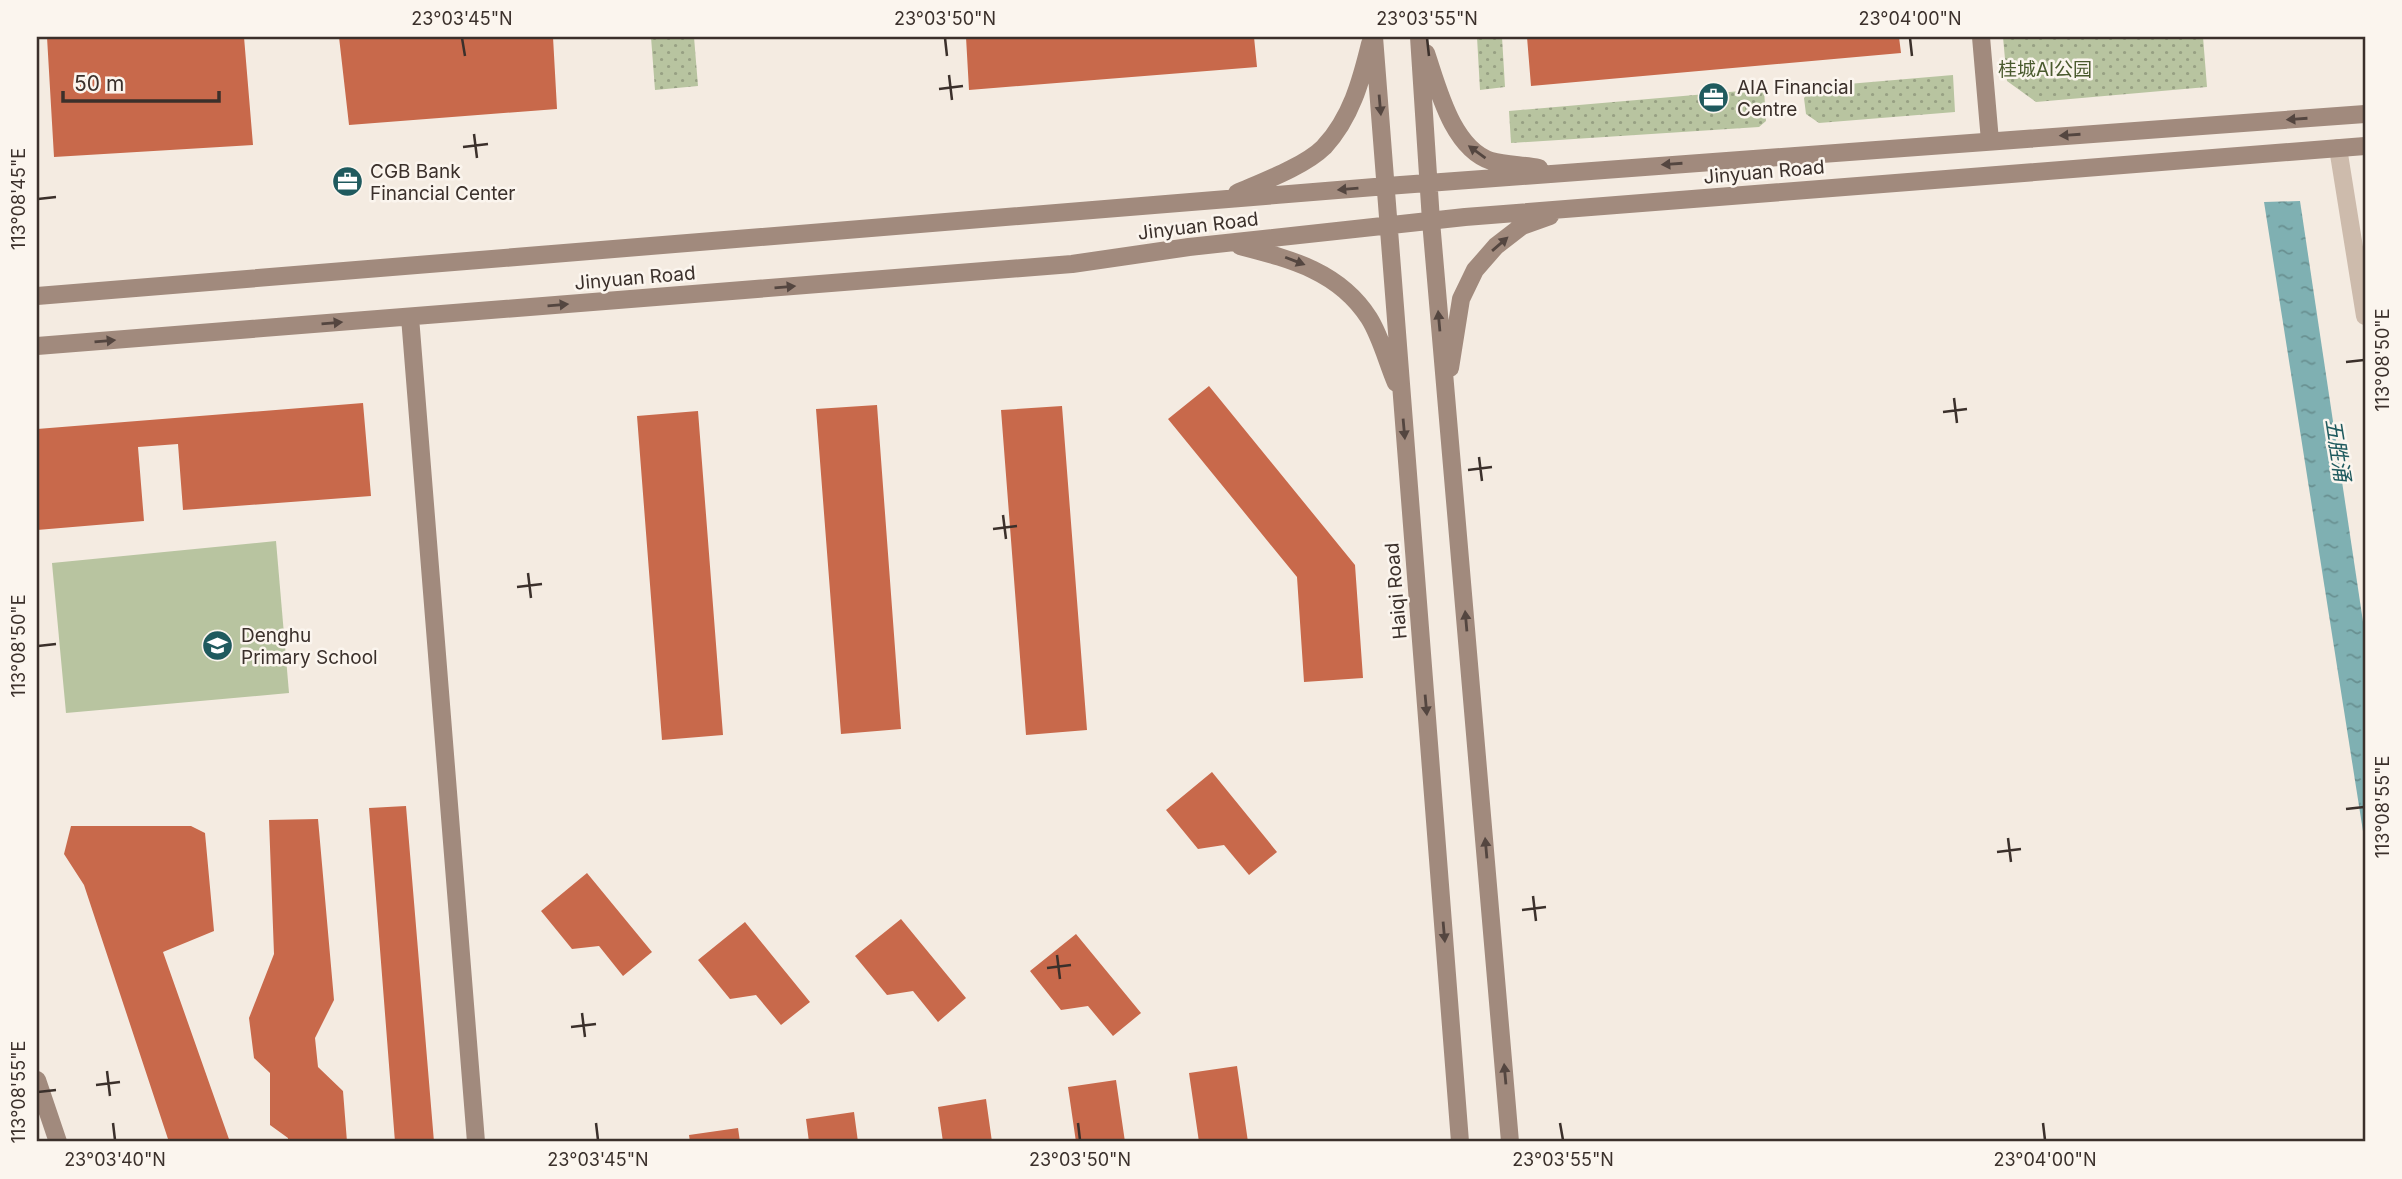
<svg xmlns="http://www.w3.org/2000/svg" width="2402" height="1179" viewBox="0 0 2402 1179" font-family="Inter,'Noto Sans SC',sans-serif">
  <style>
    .grass { fill: #b8c4a0 }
    .park { fill: url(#park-dots) }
    .water { fill: url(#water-ripples) }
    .building { fill: #c8694b }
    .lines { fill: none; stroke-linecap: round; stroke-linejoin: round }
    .street { stroke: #cdbbac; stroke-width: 18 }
    .secondary { stroke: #a18a7d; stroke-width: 18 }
    .oneway { fill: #544640 }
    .ticks { fill: none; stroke: #3b302b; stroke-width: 2.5 }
    .labels { text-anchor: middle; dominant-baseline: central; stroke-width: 5; stroke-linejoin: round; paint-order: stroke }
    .park-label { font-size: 19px; fill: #4a5a2e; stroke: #fbf5ee }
    .poi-label { font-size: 19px; fill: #3b302b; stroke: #fbf5ee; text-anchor: start }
    .street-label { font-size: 19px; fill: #3b302b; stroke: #fbf5ee }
    .water-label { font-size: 21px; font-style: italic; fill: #1f5a5e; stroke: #fbf5ee }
    .neatline { fill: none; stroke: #3b302b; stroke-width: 2.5 }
    .ticks-label { font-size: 18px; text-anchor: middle; fill: #3b302b }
  </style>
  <defs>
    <pattern id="park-dots" width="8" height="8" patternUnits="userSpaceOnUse" patternTransform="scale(1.75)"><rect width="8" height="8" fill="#b8c4a0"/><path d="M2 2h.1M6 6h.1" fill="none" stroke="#97a083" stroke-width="1.8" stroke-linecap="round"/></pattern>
    <pattern id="water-ripples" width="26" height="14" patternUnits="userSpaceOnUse" patternTransform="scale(1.75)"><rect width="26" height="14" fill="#7fb0b2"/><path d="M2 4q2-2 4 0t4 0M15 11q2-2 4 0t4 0" fill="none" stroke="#699091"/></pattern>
  </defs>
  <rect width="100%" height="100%" fill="#f4ebe1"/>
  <path class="grass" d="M276,541L289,693L66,713L52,563Z"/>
  <path class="park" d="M651,37H694L698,86L655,90Z
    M1477,37H1502L1505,87L1480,90Z
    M2003,37H2203L2207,87L2036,102L2007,81Z
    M1953,75L1955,112L1819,123L1806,114L1804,98L1813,87Z
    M1764,89L1766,121L1759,127L1511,143L1509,111Z"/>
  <path class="water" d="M2300,201L2365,635V844L2264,202Z"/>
  <path class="building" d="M47,37H244L253,145L54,157Z
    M339,37H553L557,109L349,125Z
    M966,37H1254L1257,67L969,90Z
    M1527,37H1899L1901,53L1531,86Z
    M1209,386L1355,565L1363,678L1304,682L1297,577L1168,419Z
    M363,403L371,496L183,510L178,444L138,447L144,521L37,530V429Z
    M877,405L901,729L841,734L816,409Z
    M1062,406L1087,730L1026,735L1001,410Z
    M698,411L723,735L662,740L637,416Z
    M1212,772L1277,852L1249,875L1224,845L1198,849L1166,810Z
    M406,806L434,1142H395L369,808Z
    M318,819L334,1000L315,1038L318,1067L343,1091L347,1142H288V1138L270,1125V1073L254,1058L249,1018L274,954L269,820Z
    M71,826H191L205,833L214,931L163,952L230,1142H169L84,885L64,854Z
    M587,873L652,952L623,976L599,946L572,949L541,911Z
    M901,919L966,998L938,1022L913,991L887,995L855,956Z
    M745,922L810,1002L781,1025L756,995L730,999L698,960Z
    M1076,934L1141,1013L1113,1036L1088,1006L1061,1010L1030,971Z
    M1237,1066L1248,1142H1199L1189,1073Z
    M1116,1080L1125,1142H1076L1068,1087Z
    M986,1099L992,1142H943L938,1107Z
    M854,1112L858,1142H809L806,1119Z
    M738,1128L740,1142H690L689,1135Z"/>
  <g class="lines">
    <path class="street" d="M2338,148L2365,316"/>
    <path class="secondary" d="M1374,37L1460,1142
      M1419,37L1431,221L1510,1142
      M1981,37L1990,141
      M1426,53C1438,88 1452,148 1491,161C1505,165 1524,165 1539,168
      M1237,193C1262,182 1305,166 1324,147C1351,118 1361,81 1370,44
      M1240,246C1290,259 1339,271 1369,318C1381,337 1387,362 1396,383
      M37,296L1387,186L2365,114
      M410,317L476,1142
      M37,346L1072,264L1189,247L1465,217L2365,146
      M1450,368L1461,299L1475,270L1496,246L1522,226L1550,216
      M37,1080L58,1142"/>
  </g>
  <defs><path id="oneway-solid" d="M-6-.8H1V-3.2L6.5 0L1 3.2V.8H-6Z" transform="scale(1.75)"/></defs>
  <g class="oneway">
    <use href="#oneway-solid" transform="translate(1380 105) rotate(85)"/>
    <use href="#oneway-solid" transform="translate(2297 119) rotate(176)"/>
    <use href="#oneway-solid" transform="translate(2070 135) rotate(176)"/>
    <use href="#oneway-solid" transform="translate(1477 152) rotate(-144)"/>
    <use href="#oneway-solid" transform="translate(1672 164) rotate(176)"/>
    <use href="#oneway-solid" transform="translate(1348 189) rotate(175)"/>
    <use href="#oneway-solid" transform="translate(1500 244) rotate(-41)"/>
    <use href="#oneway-solid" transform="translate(1295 261) rotate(21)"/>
    <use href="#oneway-solid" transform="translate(785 287) rotate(-5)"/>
    <use href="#oneway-solid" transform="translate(558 305) rotate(-5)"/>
    <use href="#oneway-solid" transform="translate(1439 321) rotate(-95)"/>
    <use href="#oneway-solid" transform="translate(332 323) rotate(-5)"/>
    <use href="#oneway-solid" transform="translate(105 341) rotate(-5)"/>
    <use href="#oneway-solid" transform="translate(1404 429) rotate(85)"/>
    <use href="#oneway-solid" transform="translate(1466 621) rotate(-95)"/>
    <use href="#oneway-solid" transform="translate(1426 705) rotate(85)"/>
    <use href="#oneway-solid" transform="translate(1486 848) rotate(-95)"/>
    <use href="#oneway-solid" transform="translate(1444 932) rotate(85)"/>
    <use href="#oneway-solid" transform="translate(1505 1074) rotate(-95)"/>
  </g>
  <path class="ticks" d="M462,38L465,56M945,38L947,56M1427,38L1429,56M1910,38L1912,56M949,75L952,100M939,89L963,86M474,134L477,158M463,147L488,144M38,199L56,197M2346,362L2364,360M1954,398L1957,423M1943,412L1967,409M1479,457L1482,481M1468,470L1492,467M1003,515L1006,539M993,529L1017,526M528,573L531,598M517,587L542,584M38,646L56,644M2346,809L2364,807M2008,838L2011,862M1997,852L2021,849M1533,896L1536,921M1522,910L1546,907M1057,955L1060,979M1047,968L1071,965M582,1013L585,1037M571,1027L596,1024M107,1071L110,1096M96,1085L120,1082M38,1092L56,1090M113,1123L115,1140M596,1123L598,1140M1078,1123L1080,1140M1560,1123L1563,1140M2043,1123L2045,1140"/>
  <defs>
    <symbol id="office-disc" viewBox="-11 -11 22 22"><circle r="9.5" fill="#1f5a5e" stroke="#fbf5ee"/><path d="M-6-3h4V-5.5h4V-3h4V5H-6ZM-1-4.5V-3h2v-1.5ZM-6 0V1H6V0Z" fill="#fff"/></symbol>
    <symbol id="school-disc" viewBox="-11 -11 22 22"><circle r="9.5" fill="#1f5a5e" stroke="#fbf5ee"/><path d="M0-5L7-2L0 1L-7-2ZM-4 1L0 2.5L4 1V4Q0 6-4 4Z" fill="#fff"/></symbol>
  </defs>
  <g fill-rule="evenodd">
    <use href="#office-disc" x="1696" y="80" width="35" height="35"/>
    <use href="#office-disc" x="330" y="164" width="35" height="35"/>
    <use href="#school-disc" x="200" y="628" width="35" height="35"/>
  </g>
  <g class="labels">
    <g class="park-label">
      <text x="2045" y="69">桂城AI公园</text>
    </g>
    <g class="poi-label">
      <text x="1737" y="87">AIA Financial<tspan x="1737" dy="22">Centre</tspan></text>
      <text x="370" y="171">CGB Bank<tspan x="370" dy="22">Financial Center</tspan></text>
      <text x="241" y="635">Denghu<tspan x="241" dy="22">Primary School</tspan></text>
    </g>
    <g class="street-label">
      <text transform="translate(1764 172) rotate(-5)">Jinyuan Road</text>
      <text transform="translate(1198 226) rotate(-7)">Jinyuan Road</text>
      <text transform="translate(635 278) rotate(-5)">Jinyuan Road</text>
      <text transform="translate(1396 591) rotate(-95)">Haiqi Road</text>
    </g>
    <g class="water-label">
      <text transform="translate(2338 450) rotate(81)">五胜涌</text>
    </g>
  </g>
  <rect width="2402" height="1179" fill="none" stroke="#fbf5ee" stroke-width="77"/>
  <path d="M63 91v10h156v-10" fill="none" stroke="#3b302b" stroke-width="3.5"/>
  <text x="74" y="91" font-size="21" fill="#3b302b" stroke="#fbf5ee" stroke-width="5" paint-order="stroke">50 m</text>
  <rect x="38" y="38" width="2326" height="1102" class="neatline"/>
  <g class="ticks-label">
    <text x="462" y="25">23°03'45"N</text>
    <text x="945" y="25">23°03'50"N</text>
    <text x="1427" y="25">23°03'55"N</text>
    <text x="1910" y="25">23°04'00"N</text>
    <text transform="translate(19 199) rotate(-90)" y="6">113°08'45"E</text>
    <text transform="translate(2383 360) rotate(-90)" y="6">113°08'50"E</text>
    <text transform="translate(19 646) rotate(-90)" y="6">113°08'50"E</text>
    <text transform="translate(2383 807) rotate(-90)" y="6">113°08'55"E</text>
    <text transform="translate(19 1092) rotate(-90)" y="6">113°08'55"E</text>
    <text x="115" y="1166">23°03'40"N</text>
    <text x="598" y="1166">23°03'45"N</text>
    <text x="1080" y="1166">23°03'50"N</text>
    <text x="1563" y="1166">23°03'55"N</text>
    <text x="2045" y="1166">23°04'00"N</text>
  </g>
</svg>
